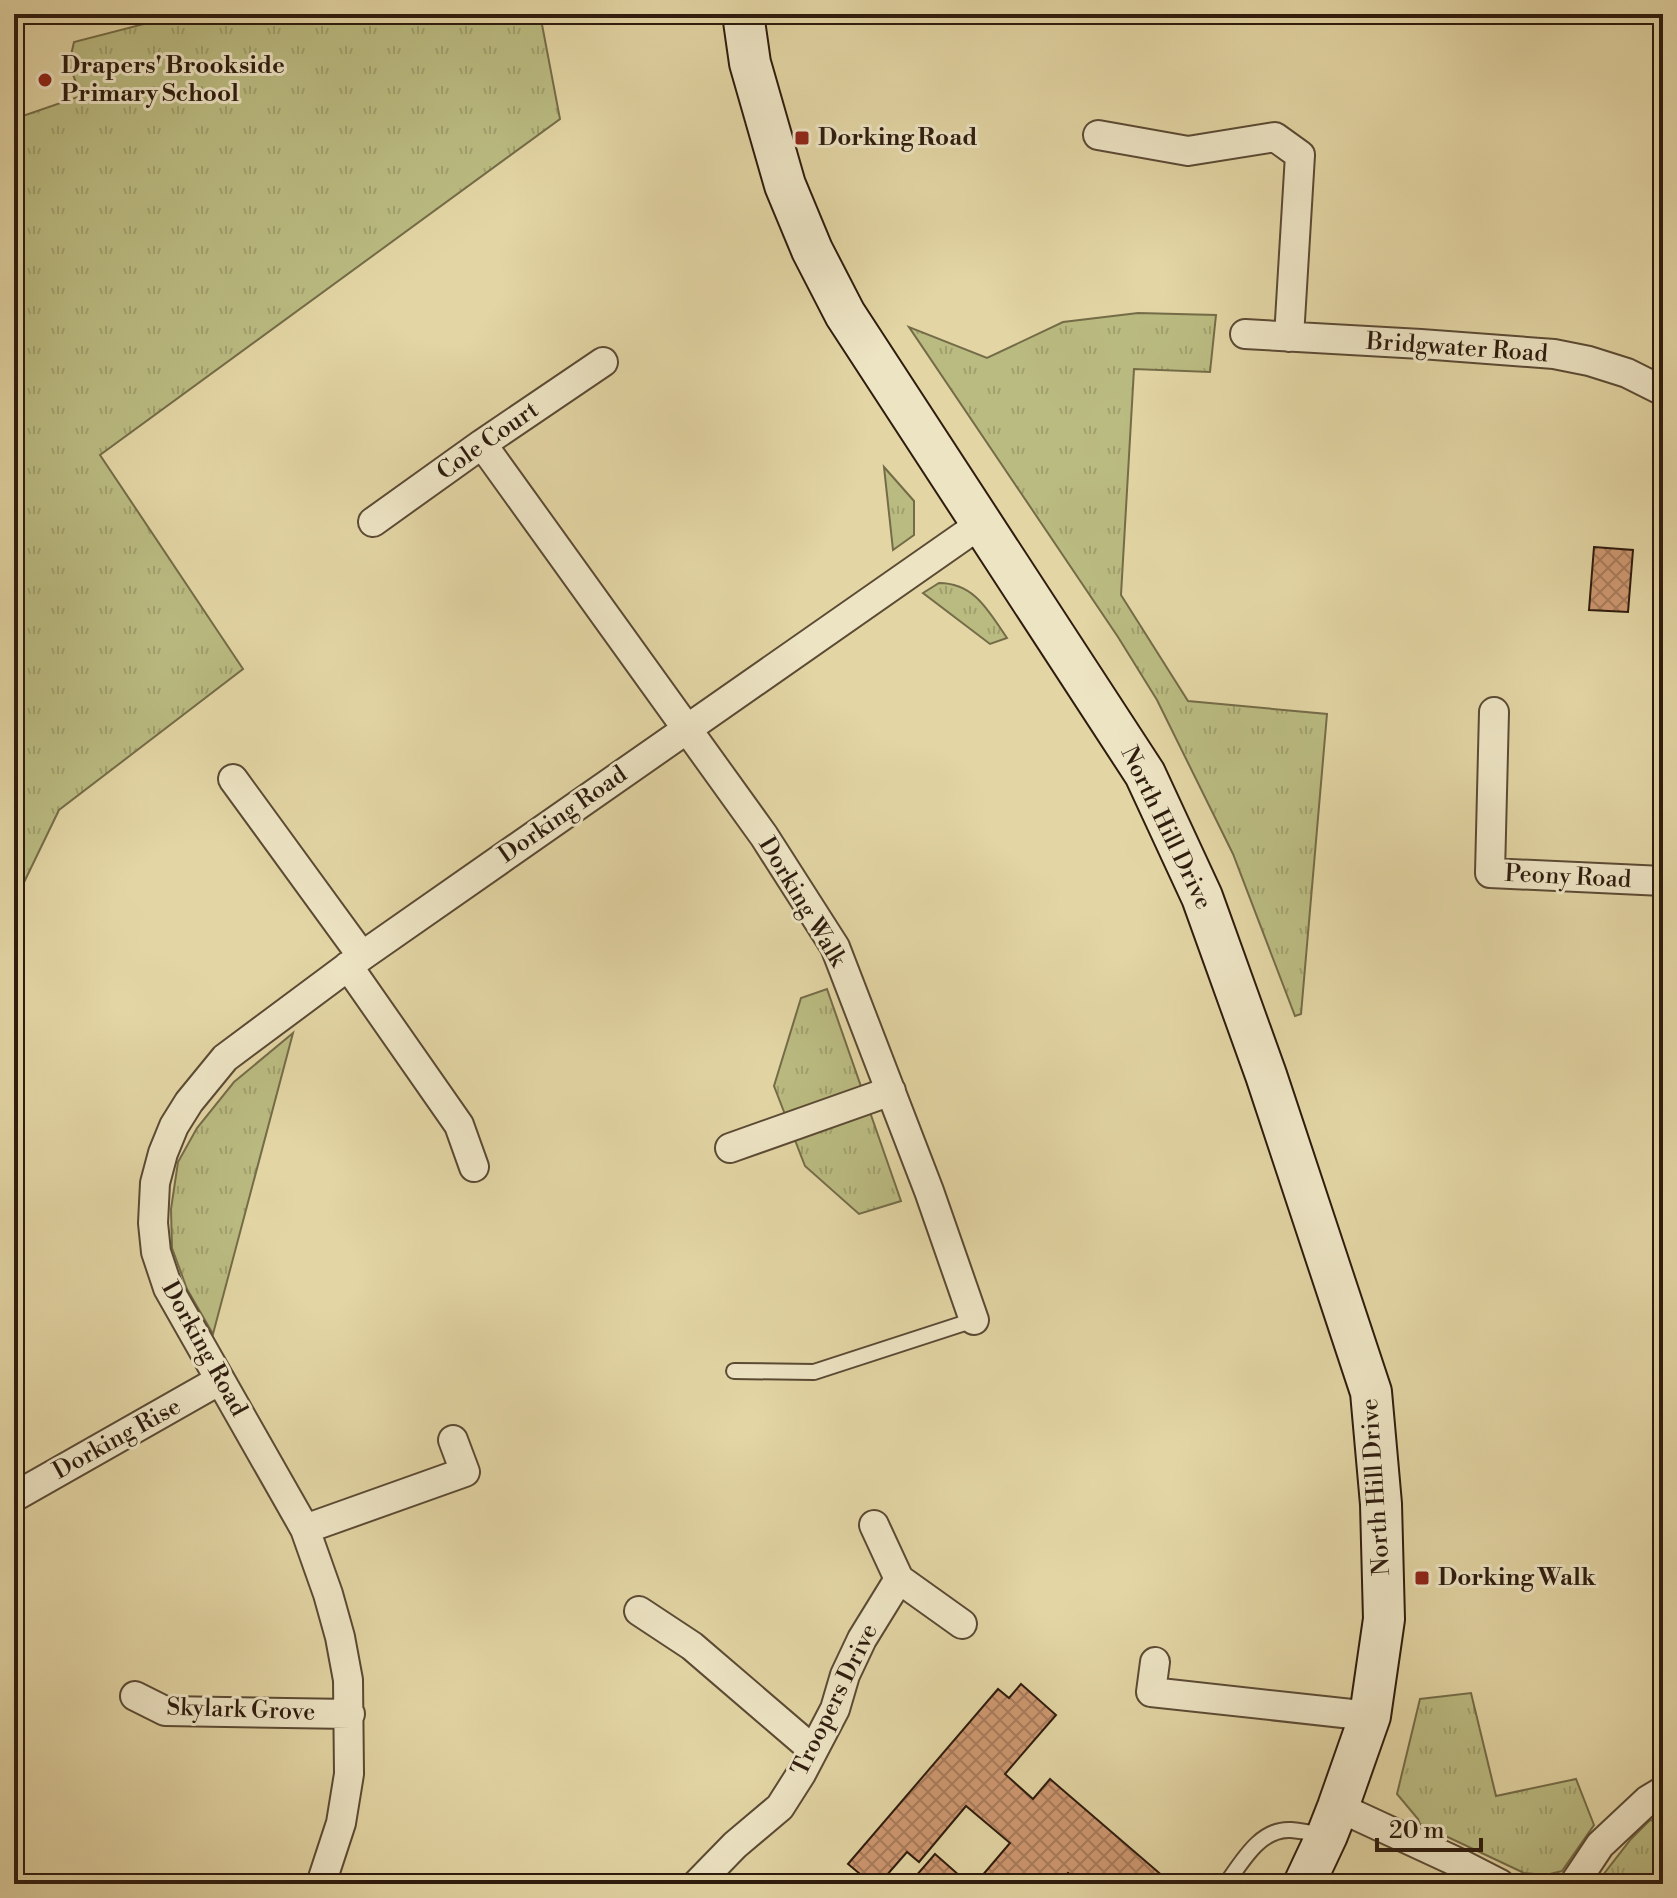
<svg xmlns="http://www.w3.org/2000/svg" width="1677" height="1898" viewBox="0 0 1677 1898" font-family="'Libre Bodoni',serif">
  <style>
    .grass { fill: url(#grass-tufts); stroke: #746c48; stroke-width: 2 }
    .building { fill: url(#building-cross-hatch); stroke: #2e1c0e; stroke-width: 2 }
    .lines { fill: none; stroke-linecap: round; stroke-linejoin: round }
    .lane-casing { stroke: #5b4a34; stroke-width: 18 }
    .street-casing { stroke: #5b4a34; stroke-width: 32 }
    .secondary-casing { stroke: #2e1c0e; stroke-width: 44 }
    .lane { stroke: #ede4c4; stroke-width: 14 }
    .street { stroke: #ede4c4; stroke-width: 28 }
    .secondary { stroke: #ede4c4; stroke-width: 40 }
    .poi-dot { fill: #8f2418; stroke: #ede4c4; stroke-width: 3 }
    .labels { text-anchor: middle; dominant-baseline: central; stroke-width: 6; stroke-linejoin: round; paint-order: stroke }
    .poi-label { font-size: 24px; font-weight: bold; fill: #2e1c0e; stroke: #ede4c4; text-anchor: start }
    .street-label { font-size: 24px; fill: #2e1c0e; stroke: #ede4c4 }
  </style>
  <defs>
    <pattern id="grass-tufts" width="24" height="20" patternUnits="userSpaceOnUse" patternTransform="scale(2)"><rect width="24" height="20" fill="#babb81"/><path d="M3 7l-1-3M5 7V3M7 7l1-3M15 17l-1-3M17 17v-4M19 17l1-3" fill="none" stroke="#a0a06e"/></pattern>
    <pattern id="building-cross-hatch" width="8" height="8" patternUnits="userSpaceOnUse" patternTransform="scale(2)"><rect width="8" height="8" fill="#ce9871"/><path d="M0 0l8 8M0 8l8-8" fill="none" stroke="#a87b5b"/></pattern>
  </defs>
  <rect width="100%" height="100%" fill="#e3d5a4"/>
  <filter id="stains"><feTurbulence type="fractalNoise" baseFrequency=".0025" numOctaves="4"/><feColorMatrix values="0 0 0 0 .2 0 0 0 0 .09 0 0 0 0 .02 0 0 0 .5 -.17"/></filter>
  <radialGradient id="worn" r=".72"><stop offset=".6" stop-color="#630" stop-opacity="0"/><stop offset="1" stop-color="#630" stop-opacity=".3"/></radialGradient>
  <path class="grass" d="M152,14H540L560,119L100,455L243,669L59,810L14,903V119L81,96L69,64L74,42L148,23Z
    M1138,313L1216,315L1210,372L1134,369L1121,595L1188,701L1327,714L1301,1014L1295,1016L1233,854L1157,700L1118,637L909,327L987,358L1063,322Z
    M884,467L914,501V535L893,550Z
    M939,583C975,583 989,612 1007,638L990,644L923,593Z
    M827,989L901,1201L859,1214L805,1166L774,1086L801,998Z
    M293,1033L213,1334L187,1289L172,1248L171,1209L178,1162L197,1128L234,1082Z
    M1471,1693L1496,1796L1576,1779L1594,1825L1562,1871L1546,1875L1524,1873L1420,1824L1418,1819L1397,1794L1420,1699Z
    M1650,1820L1663,1822V1884H1596L1631,1839Z"/>
  <path class="building" d="M1594,547L1633,550L1628,612L1589,610Z
    M1021,1684L1056,1715L1005,1774L1033,1799L1050,1779L1172,1884H1080L1068,1873L1058,1884H975L1010,1843L966,1806L919,1862L907,1852L879,1884H872L848,1864L998,1689L1009,1698Z
    M935,1854L969,1884H909Z"/>
  <g class="lines">
    <defs>
      <path id="lane" d="M734,1371L814,1372L974,1320
        M1226,1884C1242,1862 1260,1828 1291,1830C1302,1831 1313,1833 1323,1835"/>
      <path id="street" d="M1098,135L1188,151L1275,137L1300,155L1289,337
        M1245,334L1421,344L1554,354L1589,361L1627,373L1663,391
        M482,444L764,836L835,947L929,1191L974,1320
        M373,522L482,444L603,362
        M1494,712L1490,873L1663,881
        M233,779L362,956
        M348,966L459,1125L474,1167
        M730,1148L891,1091
        M14,1497L220,1380
        M874,1525L899,1579L962,1624
        M305,1529L465,1472L453,1440
        M639,1611L692,1646L812,1749
        M1155,1662L1151,1692L1370,1716
        M135,1696L165,1711L350,1714
        M1338,1807L1457,1862L1500,1884
        M321,1884L341,1823L349,1774L348,1680L340,1637L328,1594L305,1529L168,1288L156,1252L153,1223L155,1183L163,1153L174,1126L189,1102L225,1058L362,956L982,523
        M697,1884L735,1845L780,1807L801,1774L835,1709L845,1675L862,1639L899,1579
        M1574,1884L1600,1845L1648,1800L1663,1791"/>
      <path id="secondary" d="M743,14L750,63L785,185L812,250L845,314L1145,774L1202,897L1266,1075L1371,1392L1381,1504L1384,1619L1370,1716L1338,1807L1327,1835L1304,1884"/>
    </defs>
    <use href="#lane" class="lane-casing"/>
    <use href="#street" class="street-casing"/>
    <use href="#secondary" class="secondary-casing"/>
    <use href="#lane" class="lane"/>
    <use href="#street" class="street"/>
    <use href="#secondary" class="secondary"/>
  </g>
  <g class="poi-dot">
    <circle cx="45" cy="80" r="8"/>
    <rect x="794" y="130" width="16" height="16" rx="4"/>
    <rect x="1414" y="1570" width="16" height="16" rx="4"/>
  </g>
  <g class="labels">
    <g class="poi-label">
      <text x="61" y="66">Drapers' Brookside<tspan x="61" dy="28">Primary School</tspan></text>
      <text x="818" y="138">Dorking Road</text>
      <text x="1438" y="1578">Dorking Walk</text>
    </g>
    <g class="street-label">
      <text transform="translate(1457 348) rotate(4)">Bridgwater Road</text>
      <text transform="translate(488 441) rotate(-35)">Cole Court</text>
      <text transform="translate(563 815) rotate(-35)">Dorking Road</text>
      <text transform="translate(1166 828) rotate(64)">North Hill Drive</text>
      <text transform="translate(1568 877) rotate(3)">Peony Road</text>
      <text transform="translate(802 902) rotate(59)">Dorking Walk</text>
      <text transform="translate(204 1349) rotate(61)">Dorking Road</text>
      <text transform="translate(117 1439) rotate(-29)">Dorking Rise</text>
      <text transform="translate(1376 1487) rotate(-94)">North Hill Drive</text>
      <text transform="translate(835 1700) rotate(-64)">Troopers Drive</text>
      <text transform="translate(241 1710) rotate(2)">Skylark Grove</text>
    </g>
  </g>
  <rect width="1677" height="1898" fill="none" stroke="#e3d5a4" stroke-width="48"/>
  <rect x="16" y="16" width="1645" height="1866" fill="none" stroke="#2e1c0e" stroke-width="4"/>
  <rect x="24" y="24" width="1629" height="1850" fill="none" stroke="#2e1c0e" stroke-width="2"/>
  <path d="M1377 1838v12h104v-12" fill="none" stroke="#2e1c0e" stroke-width="4"/>
  <text x="1389" y="1838" font-size="24" fill="#2e1c0e" stroke="#ede4c4" stroke-width="6" paint-order="stroke">20 m</text>
  <rect width="100%" height="100%" filter="url(#stains)"/>
  <rect width="100%" height="100%" fill="url(#worn)"/>
</svg>
